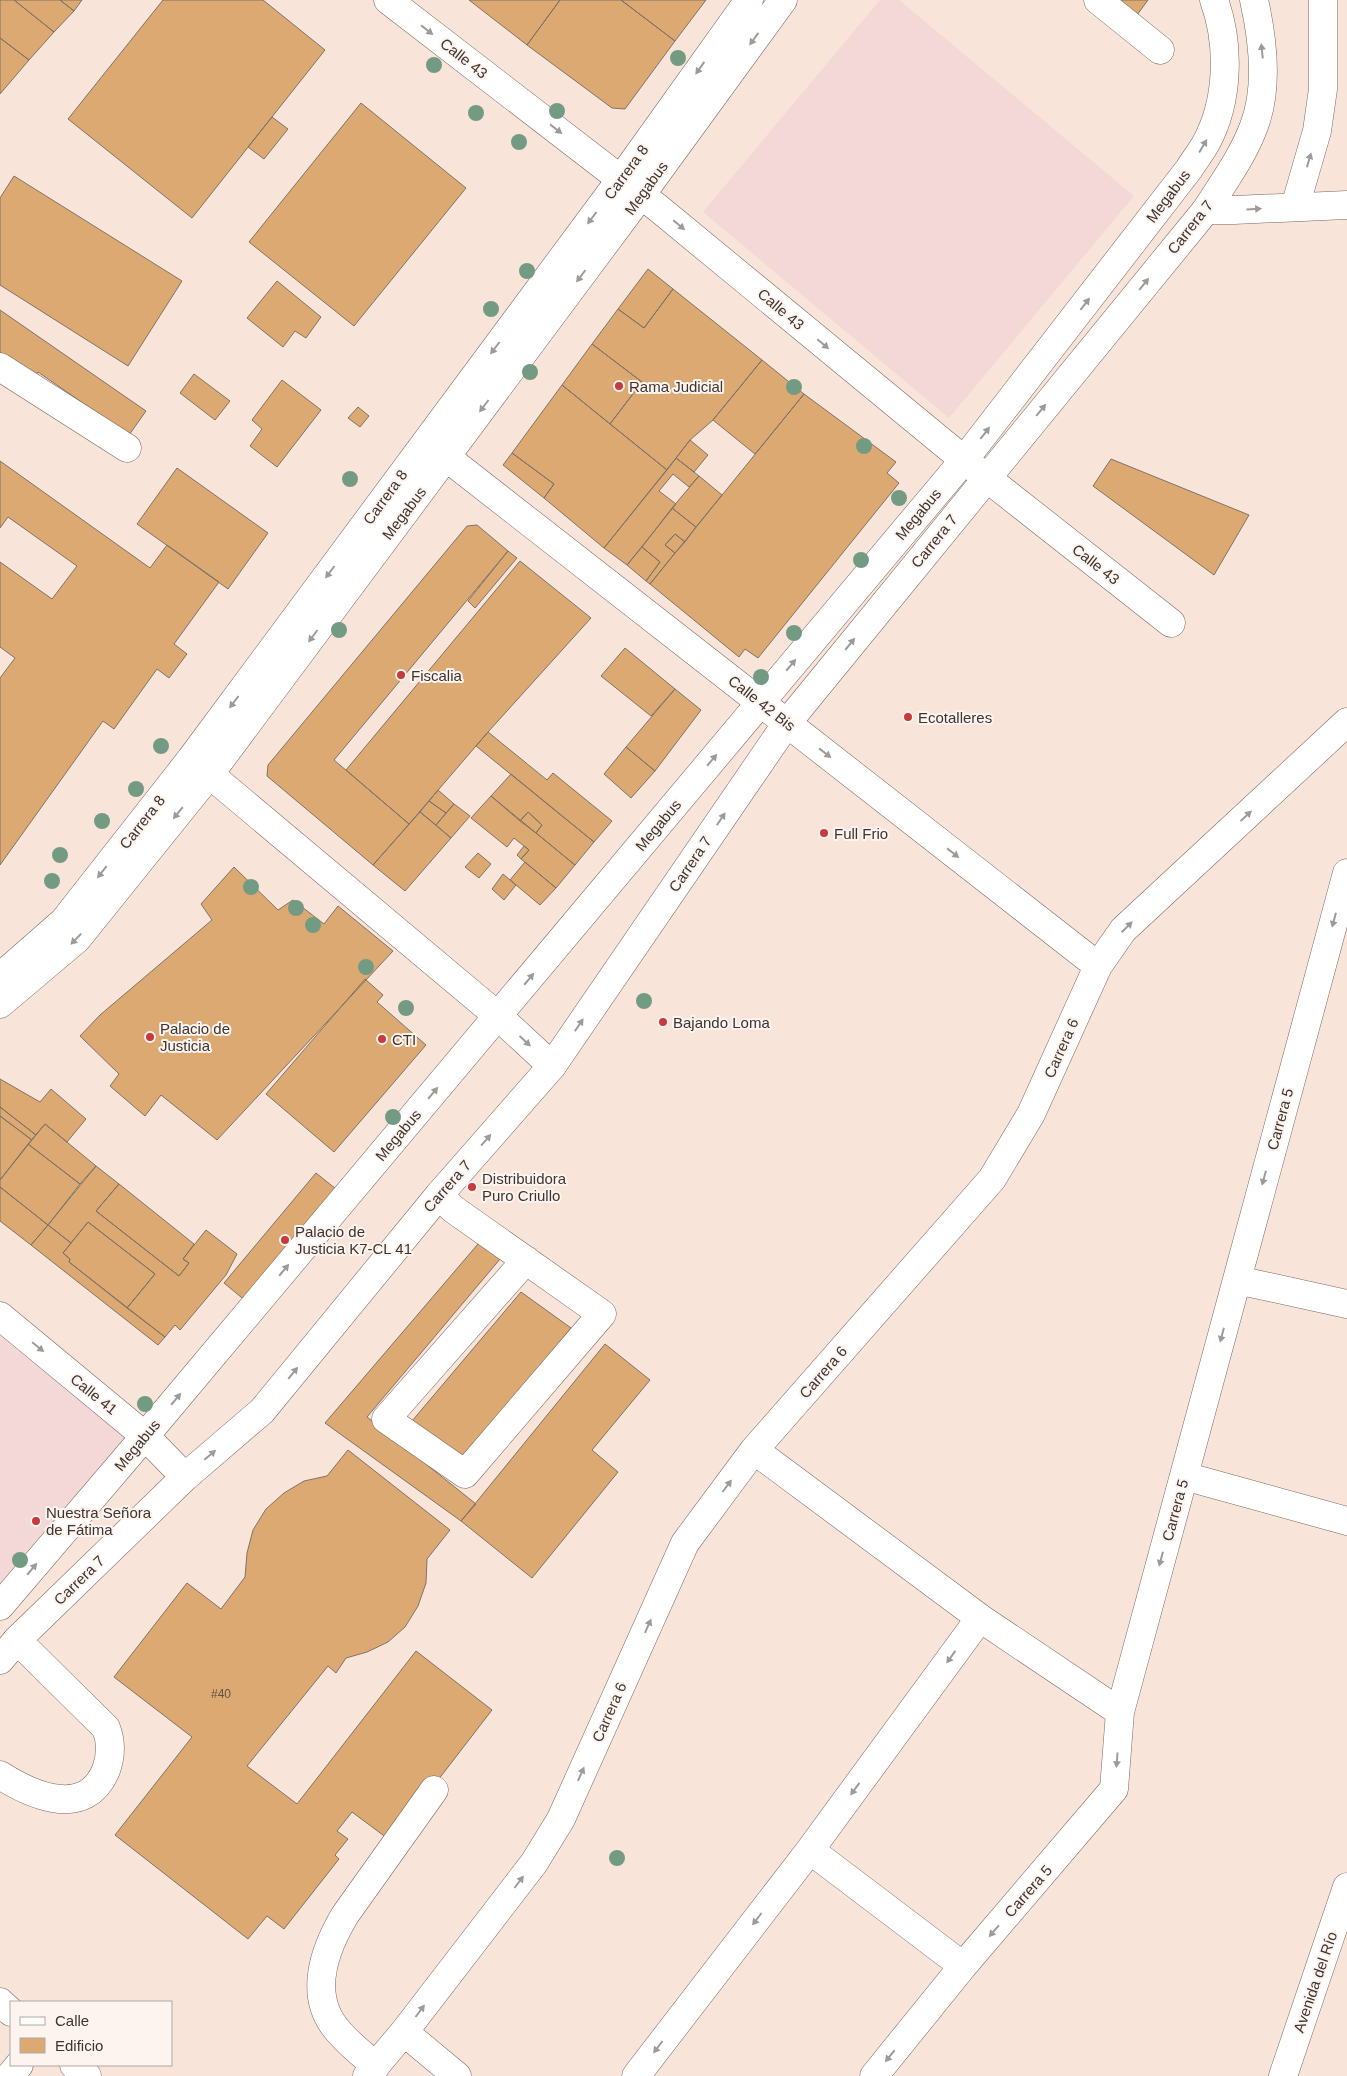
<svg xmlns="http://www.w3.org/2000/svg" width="1347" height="2076" viewBox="0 0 1347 2076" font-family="Helvetica,sans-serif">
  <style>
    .education { fill: #f3d8d7 }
    .building { fill: #dca973; stroke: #807264 }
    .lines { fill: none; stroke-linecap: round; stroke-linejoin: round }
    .minor-casing { stroke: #7a685e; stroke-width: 29 }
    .major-casing { stroke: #7a685e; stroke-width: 29 }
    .minor { stroke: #fff; stroke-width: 28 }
    .major { stroke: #fff; stroke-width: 28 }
    .tree { fill: #739b83 }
    .oneway { fill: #9e9a98 }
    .poi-dot { fill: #c93a3c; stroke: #fdf4f0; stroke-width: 2 }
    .labels { text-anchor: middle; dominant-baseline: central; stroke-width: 4; stroke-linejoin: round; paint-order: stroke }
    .number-label { font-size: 12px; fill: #655241 }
    .street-label { font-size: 15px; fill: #3d3530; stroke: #fdf4f0 }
    .poi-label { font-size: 15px; fill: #3d3530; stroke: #fdf4f0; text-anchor: start }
  </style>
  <rect width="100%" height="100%" fill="#f9e4d9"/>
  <path class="education" d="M880,0H899L1134,196L949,418L703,212Z
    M0,1316L145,1436L0,1606Z"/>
  <path class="building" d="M0,0H14L54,32L29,60L0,38Z
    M14,0H60L74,11L54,32Z
    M60,0H82L74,11Z
    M163,0H263L325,50L192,218L68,119Z
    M469,0H560L527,45Z
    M560,0H621L675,41L625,109L612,108L527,45Z
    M621,0H706L675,41Z
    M1118,0H1148L1137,15Z
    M0,38L29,60L0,94Z
    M361,103L466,188L354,326L249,242Z
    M272,117L288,129L264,159L248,147Z
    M14,176L182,281L128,366L0,285V198Z
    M648,269L673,289L644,328L618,309Z
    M277,281L321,317L306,338L295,331L283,347L247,318Z
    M673,289L762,360L713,420L690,440L667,470L610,424L642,382L592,344L618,309L644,328Z
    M0,310L146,411L129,435L38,372L31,382L0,360Z
    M592,344L642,382L610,424L562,385Z
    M762,360L804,394L755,454L713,420Z
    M194,374L230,401L215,420L180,393Z
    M282,380L321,410L277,467L250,446L262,429L252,420Z
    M562,385L667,470L604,548L544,498L554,484L512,453Z
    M804,394L896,462L887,473L899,483L758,658L745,649L739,657L650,584Z
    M358,407L369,416L360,427L348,418Z
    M690,440L708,455L694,472L676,458Z
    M512,453L554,484L544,498L503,465Z
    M676,458L699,476L689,487L673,474L659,491L676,504L627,565L604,548Z
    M1111,459L1249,515L1214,575L1093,486Z
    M0,461L150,568L167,545L219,582L174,644L187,654L169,678L157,669L114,729L103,721L0,865V678L15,658L0,647V562L52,599L77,566L8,517L0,528Z
    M177,468L268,533L228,589L137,524Z
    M699,476L722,495L696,527L672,508Z
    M672,508L696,527L685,542L675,534L665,545L675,553L650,584L646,581L660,562L642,547Z
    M477,525L508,551L334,760L409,824L373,865L267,776L268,765L467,526Z
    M675,534L685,542L675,553L665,545Z
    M642,547L660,562L646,581L627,565Z
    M508,551L517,558L475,608L468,601Z
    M520,561L591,618L488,732L409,824L346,770Z
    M625,648L675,689L651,716L601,676Z
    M675,689L701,710L655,771L626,747Z
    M488,732L547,780L553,773L612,821L594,842L476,746Z
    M626,747L655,771L631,798L604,774Z
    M511,774L594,842L575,865L536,833L542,825L528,812L520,821L491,796Z
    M438,790L454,804L446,813L429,801Z
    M491,796L575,865L556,888L521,859L529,850L514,838L507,847L471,818Z
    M429,801L446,813L436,825L420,812Z
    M454,804L470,816L451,838L436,825Z
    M420,812L451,838L405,891L373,865Z
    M528,812L542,825L536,833L520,821Z
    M524,846L529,850L521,859L517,855Z
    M478,853L491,864L479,878L465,867Z
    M525,862L556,888L540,905L510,880Z
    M234,867L278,910L293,900L324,924L338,906L393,951L217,1140L161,1095L145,1116L110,1086L119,1074L80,1036L100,1015L212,920L201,904Z
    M503,874L516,885L504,900L492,889Z
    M365,979L383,995L377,1002L426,1045L334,1152L266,1094Z
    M0,1079L40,1102L51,1089L86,1119L67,1142L45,1124L36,1135L0,1107Z
    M0,1107L36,1135L32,1140L0,1116Z
    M0,1116L32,1140L0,1180Z
    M45,1124L96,1166L80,1184L28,1144Z
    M28,1144L80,1184L48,1225L0,1187V1180Z
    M96,1166L119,1184L96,1211L179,1276L189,1263L183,1259L206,1230L237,1254L226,1275L180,1330L175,1325L165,1337L127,1308L155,1274L88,1222L71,1243L48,1225Z
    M316,1173L346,1197L253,1307L224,1283Z
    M119,1184L194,1244L183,1259L189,1263L179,1276L96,1211Z
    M0,1187L48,1225L31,1245L0,1221Z
    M88,1222L155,1274L127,1308L69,1262L70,1259L63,1253Z
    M48,1225L71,1243L63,1253L70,1259L69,1262L165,1337L158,1345L31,1245Z
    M484,1237L506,1252L367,1417L476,1504L461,1521L325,1423Z
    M521,1292L571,1328L466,1458L412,1421Z
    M605,1344L650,1380L592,1450L618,1472L532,1578L461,1521Z
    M348,1450L450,1530L427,1559L426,1583L418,1606L405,1627L388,1642L367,1652L346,1658L336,1673L328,1666L247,1766L297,1804L416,1651L492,1710L391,1841L352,1812L337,1831L348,1839L335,1855L339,1859L284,1929L267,1916L248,1939L115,1835L192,1737L114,1677L187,1583L221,1609L245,1577L247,1553L253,1530L266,1509L284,1493L304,1481L327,1476Z"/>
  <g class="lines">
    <defs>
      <path id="minor" d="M388,0L658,208L964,460L1171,623
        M1098,0L1160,50
        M1295,207L1317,131L1323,89V0
        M1206,210H1234L1347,205
        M0,367L127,448
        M432,448L446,457L1098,966
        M195,762L498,1016L552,1066
        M0,1004L77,939L209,775L641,195L783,0
        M439,1195L453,1209L602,1314L465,1474L386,1419L526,1260
        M1237,1280L1347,1304
        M0,1316L145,1436L185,1477
        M754,1450L980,1618L1120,1712
        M1184,1476L1347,1521
        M0,1606L145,1436L964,460L1189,169C1194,161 1201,152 1206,143C1229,101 1230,44 1214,0
        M0,1775C33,1796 86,1819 106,1770C111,1756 112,1743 106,1728L17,1640
        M810,1850L963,1966
        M0,2002L11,2012
        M404,2032L457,2076
        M74,2065L87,2076
        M376,2066C363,2055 350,2045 339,2032C307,1997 324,1950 345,1915L434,1790
        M10,2076L19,2065
        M367,2076L404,2032L534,1863L561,1819L685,1543L754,1450L992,1179L1031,1114L1098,966L1123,930L1347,722
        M636,2076L810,1850L980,1618
        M874,2076L963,1966L1114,1789L1120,1712L1347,873"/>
      <path id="major" d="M0,977L64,921L191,759L621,179L749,0
        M0,1660L17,1640L185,1477L262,1411L439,1195L552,1066L787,723L1206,210C1223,183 1243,156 1254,126C1269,87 1263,40 1254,0
        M1283,2076L1347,1887"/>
    </defs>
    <use href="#minor" class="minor-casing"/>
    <use href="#major" class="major-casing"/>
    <use href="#minor" class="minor"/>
    <use href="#major" class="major"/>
  </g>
  <g class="tree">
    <circle cx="678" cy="58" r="8"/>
    <circle cx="434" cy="65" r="8"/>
    <circle cx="557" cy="111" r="8"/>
    <circle cx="476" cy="113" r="8"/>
    <circle cx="519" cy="142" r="8"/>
    <circle cx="527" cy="271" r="8"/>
    <circle cx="491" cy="309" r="8"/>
    <circle cx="530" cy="372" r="8"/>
    <circle cx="794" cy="387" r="8"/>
    <circle cx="864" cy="446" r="8"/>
    <circle cx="350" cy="479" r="8"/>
    <circle cx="899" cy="498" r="8"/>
    <circle cx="861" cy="560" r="8"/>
    <circle cx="339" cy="630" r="8"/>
    <circle cx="794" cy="633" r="8"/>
    <circle cx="761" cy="677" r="8"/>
    <circle cx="161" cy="746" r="8"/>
    <circle cx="136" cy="789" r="8"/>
    <circle cx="102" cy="821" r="8"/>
    <circle cx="60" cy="855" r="8"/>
    <circle cx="52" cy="881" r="8"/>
    <circle cx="251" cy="887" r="8"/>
    <circle cx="296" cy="908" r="8"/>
    <circle cx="313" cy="925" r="8"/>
    <circle cx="366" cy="967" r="8"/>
    <circle cx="644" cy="1001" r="8"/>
    <circle cx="406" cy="1008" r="8"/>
    <circle cx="393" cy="1117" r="8"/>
    <circle cx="145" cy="1404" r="8"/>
    <circle cx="20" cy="1560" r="8"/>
    <circle cx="617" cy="1858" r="8"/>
  </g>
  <defs><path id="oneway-solid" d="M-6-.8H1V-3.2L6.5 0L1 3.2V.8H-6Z" transform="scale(1.25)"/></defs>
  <g class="oneway">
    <use href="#oneway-solid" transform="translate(427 30) rotate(38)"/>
    <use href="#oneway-solid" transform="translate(754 39) rotate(126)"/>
    <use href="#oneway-solid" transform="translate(1262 51) rotate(-96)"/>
    <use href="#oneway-solid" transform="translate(700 68) rotate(125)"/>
    <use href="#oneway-solid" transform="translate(556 129) rotate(38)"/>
    <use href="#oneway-solid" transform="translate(1203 146) rotate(-59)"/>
    <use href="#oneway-solid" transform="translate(1309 160) rotate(-74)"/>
    <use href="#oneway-solid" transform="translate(1254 209) rotate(-3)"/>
    <use href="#oneway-solid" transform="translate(592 218) rotate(127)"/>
    <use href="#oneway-solid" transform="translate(679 225) rotate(40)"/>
    <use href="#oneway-solid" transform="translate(581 276) rotate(127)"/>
    <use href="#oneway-solid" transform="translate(1144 284) rotate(-51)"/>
    <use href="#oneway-solid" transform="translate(1085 304) rotate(-52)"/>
    <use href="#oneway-solid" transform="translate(823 344) rotate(40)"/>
    <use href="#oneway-solid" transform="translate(495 348) rotate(127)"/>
    <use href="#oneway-solid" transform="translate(484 406) rotate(127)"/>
    <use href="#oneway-solid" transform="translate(1041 410) rotate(-51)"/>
    <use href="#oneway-solid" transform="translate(985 433) rotate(-52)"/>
    <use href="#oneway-solid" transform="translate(330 572) rotate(127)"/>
    <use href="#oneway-solid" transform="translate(313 636) rotate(127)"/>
    <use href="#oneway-solid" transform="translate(850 644) rotate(-51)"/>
    <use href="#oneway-solid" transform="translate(791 665) rotate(-50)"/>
    <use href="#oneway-solid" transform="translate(234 702) rotate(127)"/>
    <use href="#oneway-solid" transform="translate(825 753) rotate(38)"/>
    <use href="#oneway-solid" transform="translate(712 760) rotate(-50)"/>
    <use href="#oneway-solid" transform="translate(178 813) rotate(129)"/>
    <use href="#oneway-solid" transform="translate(1246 816) rotate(-43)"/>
    <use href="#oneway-solid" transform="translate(721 819) rotate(-56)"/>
    <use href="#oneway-solid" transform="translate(953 853) rotate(38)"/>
    <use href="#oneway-solid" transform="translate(102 872) rotate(128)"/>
    <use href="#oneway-solid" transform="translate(1334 920) rotate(105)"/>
    <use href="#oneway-solid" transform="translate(1127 927) rotate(-45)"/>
    <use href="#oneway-solid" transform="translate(76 939) rotate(134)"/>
    <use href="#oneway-solid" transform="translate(529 979) rotate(-50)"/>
    <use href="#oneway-solid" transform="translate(579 1025) rotate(-56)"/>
    <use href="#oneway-solid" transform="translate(525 1041) rotate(43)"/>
    <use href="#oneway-solid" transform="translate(433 1093) rotate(-50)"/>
    <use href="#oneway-solid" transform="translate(486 1140) rotate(-49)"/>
    <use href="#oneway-solid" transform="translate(1264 1178) rotate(105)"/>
    <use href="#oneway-solid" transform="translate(284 1270) rotate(-50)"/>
    <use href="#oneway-solid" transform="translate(1222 1335) rotate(105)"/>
    <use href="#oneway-solid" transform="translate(38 1347) rotate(39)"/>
    <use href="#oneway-solid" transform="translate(293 1373) rotate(-51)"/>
    <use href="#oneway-solid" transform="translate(176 1399) rotate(-50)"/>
    <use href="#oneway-solid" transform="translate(210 1455) rotate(-40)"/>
    <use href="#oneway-solid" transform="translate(727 1486) rotate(-53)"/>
    <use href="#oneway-solid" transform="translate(1161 1559) rotate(105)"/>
    <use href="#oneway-solid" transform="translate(32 1569) rotate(-50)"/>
    <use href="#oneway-solid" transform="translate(648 1626) rotate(-66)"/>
    <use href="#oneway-solid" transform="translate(951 1657) rotate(126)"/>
    <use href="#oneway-solid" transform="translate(1117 1760) rotate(94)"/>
    <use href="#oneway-solid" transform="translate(581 1774) rotate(-66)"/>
    <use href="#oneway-solid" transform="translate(855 1789) rotate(126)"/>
    <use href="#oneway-solid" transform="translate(519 1882) rotate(-53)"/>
    <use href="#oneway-solid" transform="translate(757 1919) rotate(127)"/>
    <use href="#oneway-solid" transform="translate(994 1931) rotate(131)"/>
    <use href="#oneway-solid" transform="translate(420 2011) rotate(-53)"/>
    <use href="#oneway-solid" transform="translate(658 2047) rotate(127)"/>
    <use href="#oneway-solid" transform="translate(890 2056) rotate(129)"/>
  </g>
  <g class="poi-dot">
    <circle cx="619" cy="386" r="5"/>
    <circle cx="401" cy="675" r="5"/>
    <circle cx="908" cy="717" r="5"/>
    <circle cx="824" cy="833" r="5"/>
    <circle cx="663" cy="1022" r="5"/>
    <circle cx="150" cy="1037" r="5"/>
    <circle cx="382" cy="1039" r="5"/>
    <circle cx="472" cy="1187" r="5"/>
    <circle cx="285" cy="1240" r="5"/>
    <circle cx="36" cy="1521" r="5"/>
  </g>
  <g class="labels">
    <g class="number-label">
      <text x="221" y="1694">#40</text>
    </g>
    <g class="street-label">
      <text transform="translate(464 58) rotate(38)">Calle 43</text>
      <text transform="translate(626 172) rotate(-54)">Carrera 8</text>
      <text transform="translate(646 188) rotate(-54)">Megabus</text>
      <text transform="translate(1168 196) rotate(-53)">Megabus</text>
      <text transform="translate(1190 227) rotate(-52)">Carrera 7</text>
      <text transform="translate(781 309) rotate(40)">Calle 43</text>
      <text transform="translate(385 497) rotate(-54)">Carrera 8</text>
      <text transform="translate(404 513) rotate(-53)">Megabus</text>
      <text transform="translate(918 514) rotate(-50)">Megabus</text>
      <text transform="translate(934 541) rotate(-51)">Carrera 7</text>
      <text transform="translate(1096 564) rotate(38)">Calle 43</text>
      <text transform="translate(762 703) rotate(38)">Calle 42 Bis</text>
      <text transform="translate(142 822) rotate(-52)">Carrera 8</text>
      <text transform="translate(658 825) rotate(-50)">Megabus</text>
      <text transform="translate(690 864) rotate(-56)">Carrera 7</text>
      <text transform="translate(1061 1048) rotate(-66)">Carrera 6</text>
      <text transform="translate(1280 1119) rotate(-75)">Carrera 5</text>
      <text transform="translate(398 1135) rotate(-50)">Megabus</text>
      <text transform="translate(447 1186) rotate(-49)">Carrera 7</text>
      <text transform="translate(823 1372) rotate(-49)">Carrera 6</text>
      <text transform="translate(94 1394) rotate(39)">Calle 41</text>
      <text transform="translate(137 1445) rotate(-50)">Megabus</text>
      <text transform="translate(1175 1510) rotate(-75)">Carrera 5</text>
      <text transform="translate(79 1580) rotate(-44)">Carrera 7</text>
      <text transform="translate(609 1712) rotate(-66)">Carrera 6</text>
      <text transform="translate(1028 1891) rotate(-49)">Carrera 5</text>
      <text transform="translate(1315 1982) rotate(-71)">Avenida del Río</text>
    </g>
    <g class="poi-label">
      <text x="629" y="386">Rama Judicial</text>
      <text x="411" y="675">Fiscalia</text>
      <text x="918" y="717">Ecotalleres</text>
      <text x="834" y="833">Full Frio</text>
      <text x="673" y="1022">Bajando Loma</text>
      <text x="160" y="1028">Palacio de<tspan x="160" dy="17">Justicia</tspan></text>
      <text x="392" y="1039">CTI</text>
      <text x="482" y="1178">Distribuidora<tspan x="482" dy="17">Puro Criullo</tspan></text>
      <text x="295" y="1231">Palacio de<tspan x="295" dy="17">Justicia K7-CL 41</tspan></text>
      <text x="46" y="1512">Nuestra Señora<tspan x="46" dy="17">de Fátima</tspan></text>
    </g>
  </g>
  <rect x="10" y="2001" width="162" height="65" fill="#fdf4f0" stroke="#b0a8a3"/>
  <rect x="20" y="2017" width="25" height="8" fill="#ffffff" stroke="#b0a8a3"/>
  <text x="55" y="2026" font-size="15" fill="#3d3530">Calle</text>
  <rect x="20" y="2038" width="25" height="15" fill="#dca973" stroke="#b0a8a3"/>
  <text x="55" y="2051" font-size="15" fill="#3d3530">Edificio</text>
</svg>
